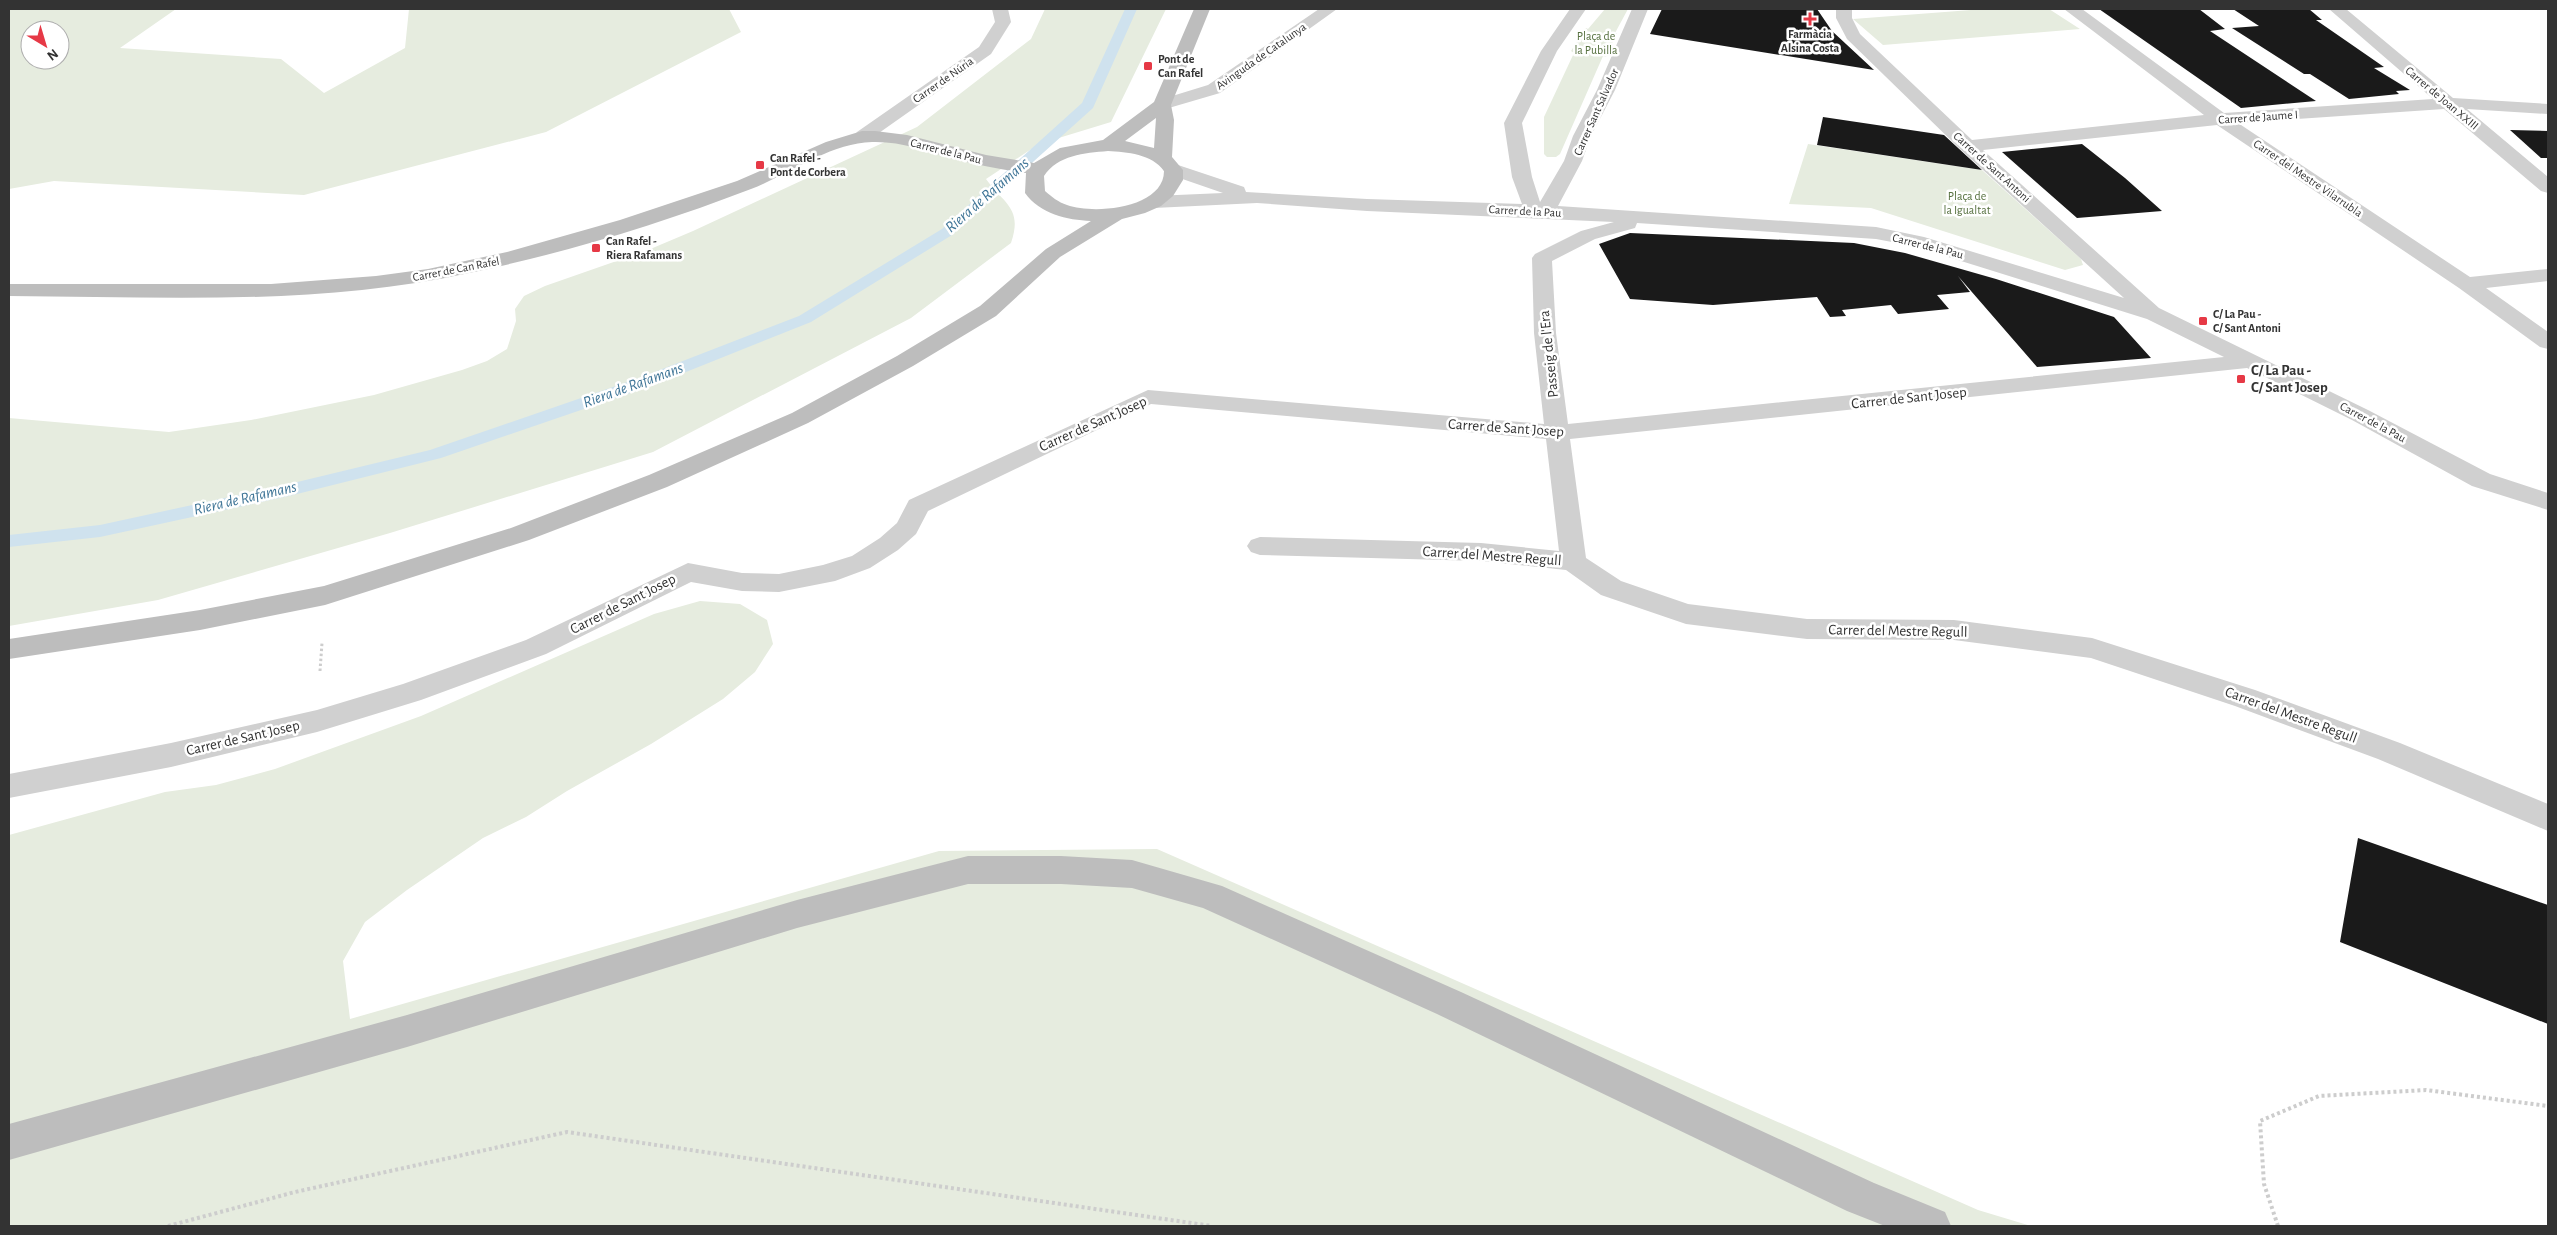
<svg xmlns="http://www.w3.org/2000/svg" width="2557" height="1235" viewBox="0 0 2557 1235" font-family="'Alegreya Sans',sans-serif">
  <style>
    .green { fill: #e6ecdf; fill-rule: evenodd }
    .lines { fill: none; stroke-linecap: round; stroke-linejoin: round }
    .stream { fill: #cfe2ee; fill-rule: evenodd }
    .building { fill: #1a1a1a }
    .path-far1 { stroke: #cdcdcd; stroke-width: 3; stroke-dasharray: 2.5 2.5; stroke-linecap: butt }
    .path { stroke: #cdcdcd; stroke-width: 4; stroke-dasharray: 3 3; stroke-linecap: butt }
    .street { fill: #d0d0d0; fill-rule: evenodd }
    .secondary { fill: #bdbdbd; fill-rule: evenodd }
    .poi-dot { fill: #e63946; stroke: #fff; stroke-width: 2 }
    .labels { text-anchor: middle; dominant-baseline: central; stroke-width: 5; stroke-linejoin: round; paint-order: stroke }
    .far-poi-label { font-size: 12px; font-weight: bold; fill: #333; stroke: #fff; text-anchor: start }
    .far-park-label { font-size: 12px; fill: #56703f; stroke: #fff }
    .far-street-label { font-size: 12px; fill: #333; stroke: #fff }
    .street-label { font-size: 15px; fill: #333; stroke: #fff }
    .poi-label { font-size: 15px; font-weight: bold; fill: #333; stroke: #fff; text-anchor: start }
    .water-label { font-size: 16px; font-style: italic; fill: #3f7597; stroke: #fff }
  </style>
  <rect width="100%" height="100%" fill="#fff"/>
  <path class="green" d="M9,9H176L120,48L281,59L324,93L405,48L409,9H729L741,32L546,132L304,195L54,181L9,189ZM30,30H60V60H30Z
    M1045,9H1166L1111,122L1039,144L986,179C1004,204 1023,208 1011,243L911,318L653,452L390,533L158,600L9,626V418L169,432L251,420L374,395L462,370L487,361L507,349L516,321L515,309L524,296L545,286L648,250L693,231L917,127L1031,39Z
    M1605,9H1628L1615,33H1617L1606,57L1603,56L1560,154L1556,157H1547L1544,154V117L1574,53L1571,51L1586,28L1588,29Z
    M1984,9H2049L2080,29L1883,45L1853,19Z
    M1808,144L1982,170L2081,259L2083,265L2065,270L1871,208L1789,204Z
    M700,601L740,604L767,620L773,644L755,672L723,699L651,744L567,791L526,817L483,838L407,890L365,922L343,961L350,1019L939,851L1157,849L1978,1210L2031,1226H9V835L165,792L216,785L275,769L421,716L654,614Z"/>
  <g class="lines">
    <path class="stream" d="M1125,9H1137L1093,108L952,235L811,322L651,386L441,458L289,496L100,537L9,547V535L100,525L289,484L430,450L639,378L799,316L942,229L1082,103Z"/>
  </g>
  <path class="building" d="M1662,9H1817L1832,31L1874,70L1650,34Z
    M2099,9H2199L2225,29L2210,31L2316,101L2241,108Z
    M2233,9H2309L2322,20H2316L2384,67L2374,68L2410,90L2396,91L2399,94L2349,99L2310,74H2304L2232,28L2259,26Z
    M1823,117L1944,135L1982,170L1817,145Z
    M2510,130L2548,131V158H2541Z
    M2082,144L2125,178L2162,211L2077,218L2002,152Z
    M1630,233L1854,243L1905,253L1996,279L2114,317L2151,358L2037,367L1958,276L1970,292L1937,295L1949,309L1898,314L1891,305L1842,310L1846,316L1830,317L1817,297L1713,305L1630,299L1599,244Z
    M2358,838L2548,905V1024L2340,942Z"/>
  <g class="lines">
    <path class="path-far1" d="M320,671L322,643"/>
    <path class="path" d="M168,1226L295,1192L567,1132L1212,1226
      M2278,1226L2264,1184L2260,1121L2319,1096L2426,1090L2548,1106"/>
    <path class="street" d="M992,9H1008L1011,22L991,54L869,140H857L854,136L857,132L979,47L995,22Z
      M1319,9H1337L1220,93L1162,110L1156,109L1153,105L1156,101L1208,85Z
      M1570,9H1586L1557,51L1522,123L1532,177L1540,202L1564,161L1573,136L1597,90L1632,9H1648L1615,90L1591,136L1582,161L1558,206L1876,227L1924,237L2124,298L1961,150L1847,39L1836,18V9H1852V18L1860,34L1972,140L2204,115L2064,9H2082L2224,113L2433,99L2329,9H2346L2453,98L2548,104V114L2467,109L2548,177V193L2541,191L2444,109L2238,123L2470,277L2548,269V281L2486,288L2548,332V349L2540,347L2459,288L2217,125L1983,150L2159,308L2368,410L2490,474L2548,493V510L2472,486L2352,420L2247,368L1570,439L1586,558L1621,581L1688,604L1807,619L1954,620L2092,638L2255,690L2400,743L2548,804V831L2378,759L2235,706L2091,658L1954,640L1807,639L1686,624L1601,595L1566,570L1481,561L1260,555L1251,552L1247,546L1251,540L1260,537L1481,543L1559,551L1546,439L1151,404L928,511L916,534L898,550L870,568L835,581L779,592L742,591L691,582L546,654L421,700L317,732L171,767L9,798V774L171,743L317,710L403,684L526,640L688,563L742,573L779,574L823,565L852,556L880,538L897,523L909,500L1148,390L1544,424L1534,333L1532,258L1535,254L1581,231L1614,222L1367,211L1257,203L1154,208L1147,206L1144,202L1147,198L1154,196L1223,193L1165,173L1163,169L1165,165L1172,163L1244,187L1246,192L1367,199L1522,204L1512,177L1504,123L1541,51ZM1637,223L1876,239L1913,246L2147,319L2224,357L1568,424L1556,333L1552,261L1595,239L1635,228Z"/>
    <path class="secondary" d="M1194,9H1210L1171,105L1174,120L1172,157L1183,170V180L1173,196L1161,206L1145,213L1122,219L1060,257L996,316L913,366L808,423L667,487L529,540L325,605L200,630L9,659V639L200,610L324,586L511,528L649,475L792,413L897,356L980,306L1046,249L1091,221C1067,220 1040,214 1025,193L1026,173C1002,170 978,165 954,159C928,151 900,141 872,142C830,143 790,174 751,189C660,224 565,253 469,273C318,306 163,297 9,296V284H271L376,276L428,269L507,252L620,220L737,181L826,142L862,131H875L907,135L986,155L1034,163L1060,148L1103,140L1154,102ZM1156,118L1154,148L1125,141ZM1108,151C1127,152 1152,154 1164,171C1164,208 1095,215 1067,205C1058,202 1052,197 1045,191L1044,176C1058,155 1084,153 1108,151Z
      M968,856H1061L1132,860L1222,886L1461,992L1874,1183L1945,1212L1951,1226H1885L1847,1211L1437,1014L1203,908L1132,888L1061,884H968L797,928L407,1047L9,1160V1124L407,1015L797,900Z"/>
  </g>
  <g class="poi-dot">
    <path d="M1807.5 11.5h5v5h5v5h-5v5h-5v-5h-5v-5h5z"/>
    <rect x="1143" y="61" width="10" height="10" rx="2.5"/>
    <rect x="755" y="160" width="10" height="10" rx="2.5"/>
    <rect x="591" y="243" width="10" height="10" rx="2.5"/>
    <rect x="2198" y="316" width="10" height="10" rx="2.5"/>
    <rect x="2236" y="374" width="10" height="10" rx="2.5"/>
  </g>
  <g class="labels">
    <g class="far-poi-label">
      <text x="1810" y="34" text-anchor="middle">Farmàcia<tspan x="1810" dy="14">Alsina Costa</tspan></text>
      <text x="1158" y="59">Pont de<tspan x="1158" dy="14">Can Rafel</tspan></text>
      <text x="770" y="158">Can Rafel -<tspan x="770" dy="14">Pont de Corbera</tspan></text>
      <text x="606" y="241">Can Rafel -<tspan x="606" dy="14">Riera Rafamans</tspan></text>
      <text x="2213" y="314">C/ La Pau -<tspan x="2213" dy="14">C/ Sant Antoni</tspan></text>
    </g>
    <g class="far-park-label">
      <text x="1596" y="36">Plaça de<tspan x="1596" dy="14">la Pubilla</tspan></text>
      <text x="1967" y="196">Plaça de<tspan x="1967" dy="14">la Igualtat</tspan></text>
    </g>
    <g class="far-street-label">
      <text transform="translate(1261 56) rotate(-35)">Avinguda de Catalunya</text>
      <text transform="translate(943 80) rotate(-35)">Carrer de Núria</text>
      <text transform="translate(2442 98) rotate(40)">Carrer de Joan XXIII</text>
      <text transform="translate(1596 112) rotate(-66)">Carrer Sant Salvador</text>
      <text transform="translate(2258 117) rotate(-4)">Carrer de Jaume I</text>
      <text transform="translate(946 151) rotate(14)">Carrer de la Pau</text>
      <text transform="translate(1992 167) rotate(42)">Carrer de Sant Antoni</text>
      <text transform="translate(2308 178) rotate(34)">Carrer del Mestre Vilarrubla</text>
      <text transform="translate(1525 211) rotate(3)">Carrer de la Pau</text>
      <text transform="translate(1928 246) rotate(14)">Carrer de la Pau</text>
      <text transform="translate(456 269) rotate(-11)">Carrer de Can Rafel</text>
      <text transform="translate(2373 422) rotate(28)">Carrer de la Pau</text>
    </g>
    <g class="street-label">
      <text transform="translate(1549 354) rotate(-96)">Passeig de l'Era</text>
      <text transform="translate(1909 398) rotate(-6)">Carrer de Sant Josep</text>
      <text transform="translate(1093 424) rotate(-24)">Carrer de Sant Josep</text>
      <text transform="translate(1506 428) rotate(4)">Carrer de Sant Josep</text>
      <text transform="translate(1492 556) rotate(4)">Carrer del Mestre Regull</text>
      <text transform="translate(623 604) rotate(-27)">Carrer de Sant Josep</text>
      <text transform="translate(1898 631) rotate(1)">Carrer del Mestre Regull</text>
      <text transform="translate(2291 715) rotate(20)">Carrer del Mestre Regull</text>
      <text transform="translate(243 738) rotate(-13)">Carrer de Sant Josep</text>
    </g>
    <g class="poi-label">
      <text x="2251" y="370">C/ La Pau -<tspan x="2251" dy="17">C/ Sant Josep</tspan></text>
    </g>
    <g class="water-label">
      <text transform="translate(987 195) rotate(-41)">Riera de Rafamans</text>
      <text transform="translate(633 385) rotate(-20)">Riera de Rafamans</text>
      <text transform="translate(245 498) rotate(-13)">Riera de Rafamans</text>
    </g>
  </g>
  <rect width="2557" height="1235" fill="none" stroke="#333333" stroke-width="20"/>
  <g transform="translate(45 45) rotate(142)"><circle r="24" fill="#ffffff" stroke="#adadad"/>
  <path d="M0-4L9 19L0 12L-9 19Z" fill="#e63946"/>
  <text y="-8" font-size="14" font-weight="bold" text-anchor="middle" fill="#333333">N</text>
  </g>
</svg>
